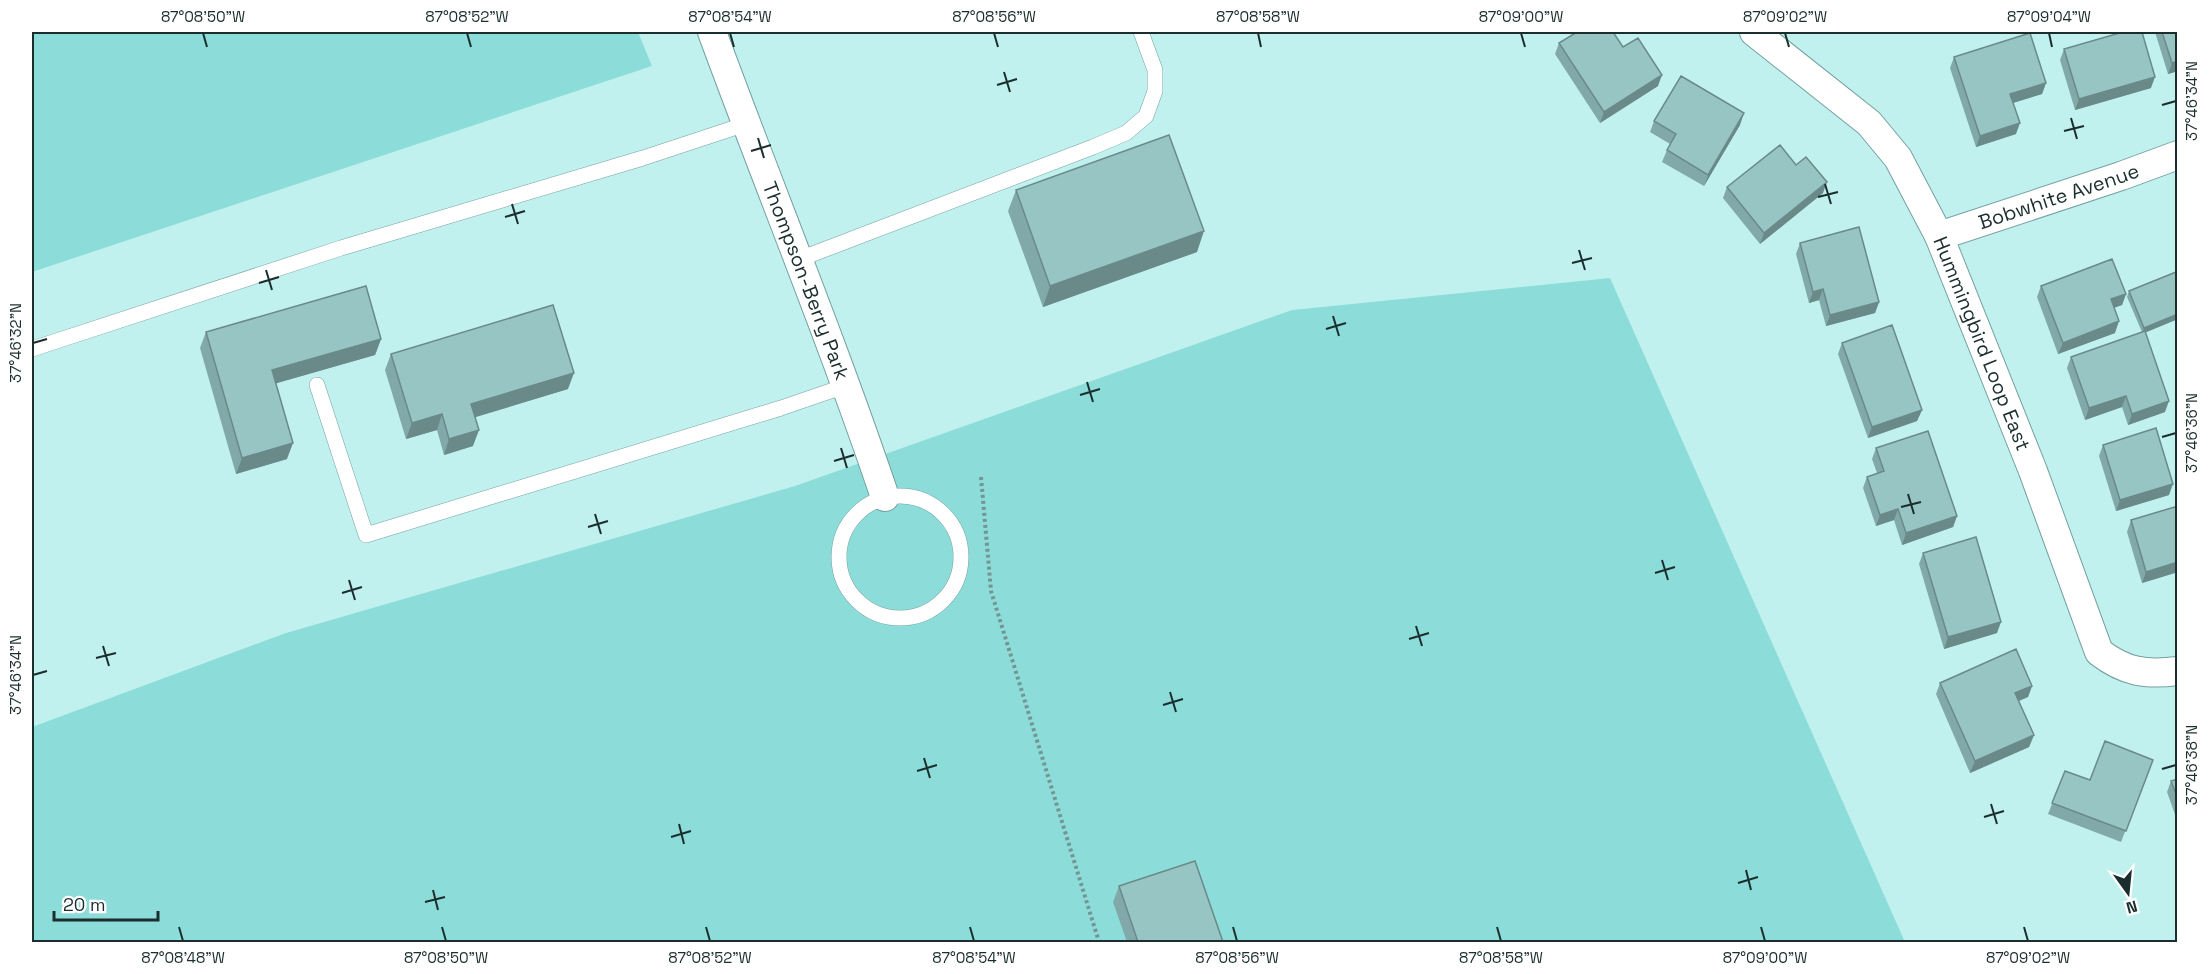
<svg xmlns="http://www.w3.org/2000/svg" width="2209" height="974" viewBox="0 0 2209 974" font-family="'Space Grotesk',sans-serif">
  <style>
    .green { fill: #8cddda }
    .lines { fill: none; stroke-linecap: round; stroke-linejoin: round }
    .service-casing { stroke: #74a1a0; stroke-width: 16 }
    .minor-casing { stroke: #74a1a0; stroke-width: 30 }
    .path { stroke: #739594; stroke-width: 4; stroke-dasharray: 3 3; stroke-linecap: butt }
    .service { stroke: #fff; stroke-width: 15 }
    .minor { stroke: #fff; stroke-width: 28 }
    .wall { fill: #82a9a9 }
    .shaded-wall { fill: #6a8a89 }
    .building { fill: #97c5c4; stroke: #6a8a89; stroke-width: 1.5 }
    .ticks { fill: none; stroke: #1b2e2d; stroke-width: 2 }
    .labels { text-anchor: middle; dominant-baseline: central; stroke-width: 5; stroke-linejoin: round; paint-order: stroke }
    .street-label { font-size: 20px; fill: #1b2e2d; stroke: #fff }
    .neatline { fill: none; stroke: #1b2e2d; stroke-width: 2 }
    .ticks-label { font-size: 15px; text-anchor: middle; fill: #1b2e2d }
  </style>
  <rect width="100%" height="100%" fill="#c1f1ef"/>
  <path class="green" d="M32,32H638L652,66L32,272Z
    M1610,278L1905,942H32V727L286,633L795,486L1292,310Z"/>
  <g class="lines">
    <defs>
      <path id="service" d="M797,260L1093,147L1126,133L1146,116L1155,91V70L1141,32
        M32,349L341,248L643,158L746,124
        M317,385L366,535L781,408L845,386
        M839 557a61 61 0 1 1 122 0a61 61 0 1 1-122 0Z"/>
      <g id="minor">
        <path id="s1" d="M712,32C769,187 832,340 885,497"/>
        <path id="s2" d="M1754,32L1869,123L1898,158L1939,236L2033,471L2099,652C2125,672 2145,675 2178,671"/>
        <path id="s3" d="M1939,236L2121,176L2178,155"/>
      </g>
    </defs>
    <use href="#service" class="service-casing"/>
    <use href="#minor" class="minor-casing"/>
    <path class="path" d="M981,477L991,591L1099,942"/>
    <use href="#service" class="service"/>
    <use href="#minor" class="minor"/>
  </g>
  <path class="wall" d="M2155,32H2178V71L2168,74Z
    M1559,43L1623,47L1658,86L1600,123L1555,54Z
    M2064,49L2151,88L2075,110L2060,60Z
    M1954,57L2046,83L2042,94L2013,103L2016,134L1976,147L1950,68Z
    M1654,121L1740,125L1704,186L1662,162L1667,150L1670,144L1650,132Z
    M1796,165L1823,193L1760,244L1723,198L1727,187Z
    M1016,190L1197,252L1043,307L1008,211Z
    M1800,243L1879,302L1875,313L1826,326L1819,300L1809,303L1796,254Z
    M2178,276V319L2145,332L2165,412L2128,425L2122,407L2085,420L2067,368L2071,357L2142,332L2127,297L2129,291Z
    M2041,286L2126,294L2122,305L2114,308L2115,333L2058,354L2037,297Z
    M206,332L381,339L375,355L276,383L287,459L236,474L200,348Z
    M1842,343L1922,410L1917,421L1868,438L1838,354Z
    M391,354L568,389L475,417L473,446L444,455L437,430L406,439L385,370Z
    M2103,445L2169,495L2116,511L2099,456Z
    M1876,448L1957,516L1953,527L1902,545L1894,520L1876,526L1863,488L1867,477L1877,473L1872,459Z
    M2178,506V572L2142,583L2127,532L2131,520Z
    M1923,553L1997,633L1944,649L1919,564Z
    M1940,683L2032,686L2028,697L2019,701L2034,735L2029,747L1970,773L1936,694Z
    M2153,760L2121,842L2048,814L2065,771L2090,780Z
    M2178,779V823L2167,792L2171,781Z
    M1119,886L1223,942H1127L1113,902Z"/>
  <path class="shaded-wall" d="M2178,61V71L2168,74L2172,63Z
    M1662,75L1658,86L1600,123L1604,112Z
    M2155,77L2151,88L2075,110L2079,99Z
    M2046,83L2042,94L2006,105L2010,94Z
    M1744,113L1740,125L1704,186L1708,175Z
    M2020,123L2016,134L1976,147L1980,136Z
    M1827,182L1823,193L1760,244L1764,233Z
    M1204,231L1197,252L1043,307L1050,286Z
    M1823,289L1819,300L1809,303L1813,292Z
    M2126,294L2122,305L2107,310L2111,299Z
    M1879,302L1875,313L1826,326L1830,315Z
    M2178,314V319L2142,334L2144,328Z
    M2119,321L2115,333L2058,354L2063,343Z
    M381,339L375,355L267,386L272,370Z
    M574,373L568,389L466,420L471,404Z
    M2126,396L2122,407L2085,420L2089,408Z
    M2169,401L2165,412L2128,425L2132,414Z
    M1922,410L1917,421L1868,438L1872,427Z
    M442,414L437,430L406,439L412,423Z
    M479,430L473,446L444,455L449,439Z
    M293,443L287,459L236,474L242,458Z
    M2173,484L2169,495L2116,511L2120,500Z
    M1898,509L1894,520L1876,526L1880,515Z
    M1957,516L1953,527L1902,545L1906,533Z
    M2178,562V572L2142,583L2146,572Z
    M2001,622L1997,633L1944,649L1948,637Z
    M2032,686L2028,697L2011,704L2015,693Z
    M2034,735L2029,747L1970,773L1975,761Z"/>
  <path class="building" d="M1577,32H1613L1623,47L1638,38L1662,75L1604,112L1559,43Z
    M2123,32H2142L2155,77L2079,99L2064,49Z
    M2162,32H2178V61L2172,63Z
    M2030,33L2046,83L2010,94L2020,123L1980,136L1954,57Z
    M1681,76L1744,113L1708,175L1667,150L1676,134L1654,121Z
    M1169,135L1204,231L1050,286L1016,190Z
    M1780,145L1796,165L1806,157L1827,182L1764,233L1727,187Z
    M1859,227L1879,302L1830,315L1823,289L1813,292L1800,243Z
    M2112,259L2126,294L2111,299L2119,321L2063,343L2041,286Z
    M2176,272L2178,276V314L2144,328L2129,291Z
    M366,286L381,339L272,370L293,443L242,458L206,332Z
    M553,305L574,373L471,404L479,430L449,439L442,414L412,423L391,354Z
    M1892,325L1922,410L1872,427L1842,343Z
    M2145,331L2169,401L2132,414L2126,396L2089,408L2071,357Z
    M2156,428L2173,484L2120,500L2103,445Z
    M1928,431L1957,516L1906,533L1898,509L1880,515L1867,477L1884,471L1876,448Z
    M2178,506V562L2146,572L2131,520Z
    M1976,537L2001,622L1948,637L1923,553Z
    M2016,649L2032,686L2015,693L2034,735L1975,761L1940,683Z
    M2105,741L2153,760L2126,831L2052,803L2065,771L2090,780Z
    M2178,779V799L2171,781Z
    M1195,861L1223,942H1138L1119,886Z"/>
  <path class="ticks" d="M203,33L207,47M467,33L471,47M730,33L734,47M994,33L998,47M1258,33L1261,47M1521,33L1525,47M1785,33L1789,47M2049,33L2052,47M1004,72L1010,92M997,85L1017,79M2162,105L2176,101M2071,118L2077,139M2064,131L2084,126M758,138L764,158M751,151L771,145M1825,184L1831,204M1818,197L1838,192M512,204L518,224M505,217L525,211M1579,250L1585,270M1572,263L1592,258M266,270L272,290M259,283L279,277M1333,316L1339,336M1326,329L1346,323M33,343L47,339M1087,382L1093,402M1080,395L1100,389M2162,437L2176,433M841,448L847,468M834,461L854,455M1908,494L1914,514M1901,507L1921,502M595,514L601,534M588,527L608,521M1662,560L1668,580M1655,573L1675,567M349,580L355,600M342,593L362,587M1416,626L1422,646M1409,639L1429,633M103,646L109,666M96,658L116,653M33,675L47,671M1170,692L1176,712M1163,705L1183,699M924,758L930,778M2162,769L2176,765M917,771L937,765M1991,804L1997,824M1984,817L2004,811M679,824L684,844M671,837L691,831M1746,870L1751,890M1738,883L1758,877M433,890L438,910M425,902L445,897M179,927L183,941M442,927L446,941M706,927L710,941M970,927L974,941M1233,927L1237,941M1497,927L1501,941M1761,927L1765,941M2024,927L2028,941"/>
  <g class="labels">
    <g class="street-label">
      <text stroke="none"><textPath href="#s3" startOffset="126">Bobwhite Avenue</textPath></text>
      <text stroke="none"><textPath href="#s1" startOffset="266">Thompson-Berry Park</textPath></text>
      <text stroke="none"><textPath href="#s2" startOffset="396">Hummingbird Loop East</textPath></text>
    </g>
  </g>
  <rect width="2209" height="974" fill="none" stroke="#ffffff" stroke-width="66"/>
  <g transform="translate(2128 893) rotate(165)" stroke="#ffffff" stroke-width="4.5" paint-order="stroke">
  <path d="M0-4.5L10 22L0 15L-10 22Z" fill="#1b2e2d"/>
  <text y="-9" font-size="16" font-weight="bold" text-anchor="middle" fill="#1b2e2d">N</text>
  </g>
  <path d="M54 911v9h104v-9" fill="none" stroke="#1b2e2d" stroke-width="3"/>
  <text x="63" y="911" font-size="18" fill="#1b2e2d" stroke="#ffffff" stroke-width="4.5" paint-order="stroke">20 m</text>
  <rect x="33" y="33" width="2143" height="908" class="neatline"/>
  <g class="ticks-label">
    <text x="203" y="22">87°08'50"W</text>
    <text x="467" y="22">87°08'52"W</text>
    <text x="730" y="22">87°08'54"W</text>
    <text x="994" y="22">87°08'56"W</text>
    <text x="1258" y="22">87°08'58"W</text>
    <text x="1521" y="22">87°09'00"W</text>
    <text x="1785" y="22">87°09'02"W</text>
    <text x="2049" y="22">87°09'04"W</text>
    <text transform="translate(2192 101) rotate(-90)" y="5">37°46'34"N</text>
    <text transform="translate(16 343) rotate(-90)" y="5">37°46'32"N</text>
    <text transform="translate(2192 433) rotate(-90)" y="5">37°46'36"N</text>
    <text transform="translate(16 675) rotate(-90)" y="5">37°46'34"N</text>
    <text transform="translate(2192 765) rotate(-90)" y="5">37°46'38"N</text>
    <text x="183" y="963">87°08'48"W</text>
    <text x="446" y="963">87°08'50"W</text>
    <text x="710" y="963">87°08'52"W</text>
    <text x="974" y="963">87°08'54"W</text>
    <text x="1237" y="963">87°08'56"W</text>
    <text x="1501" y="963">87°08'58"W</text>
    <text x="1765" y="963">87°09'00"W</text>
    <text x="2028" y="963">87°09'02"W</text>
  </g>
</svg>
